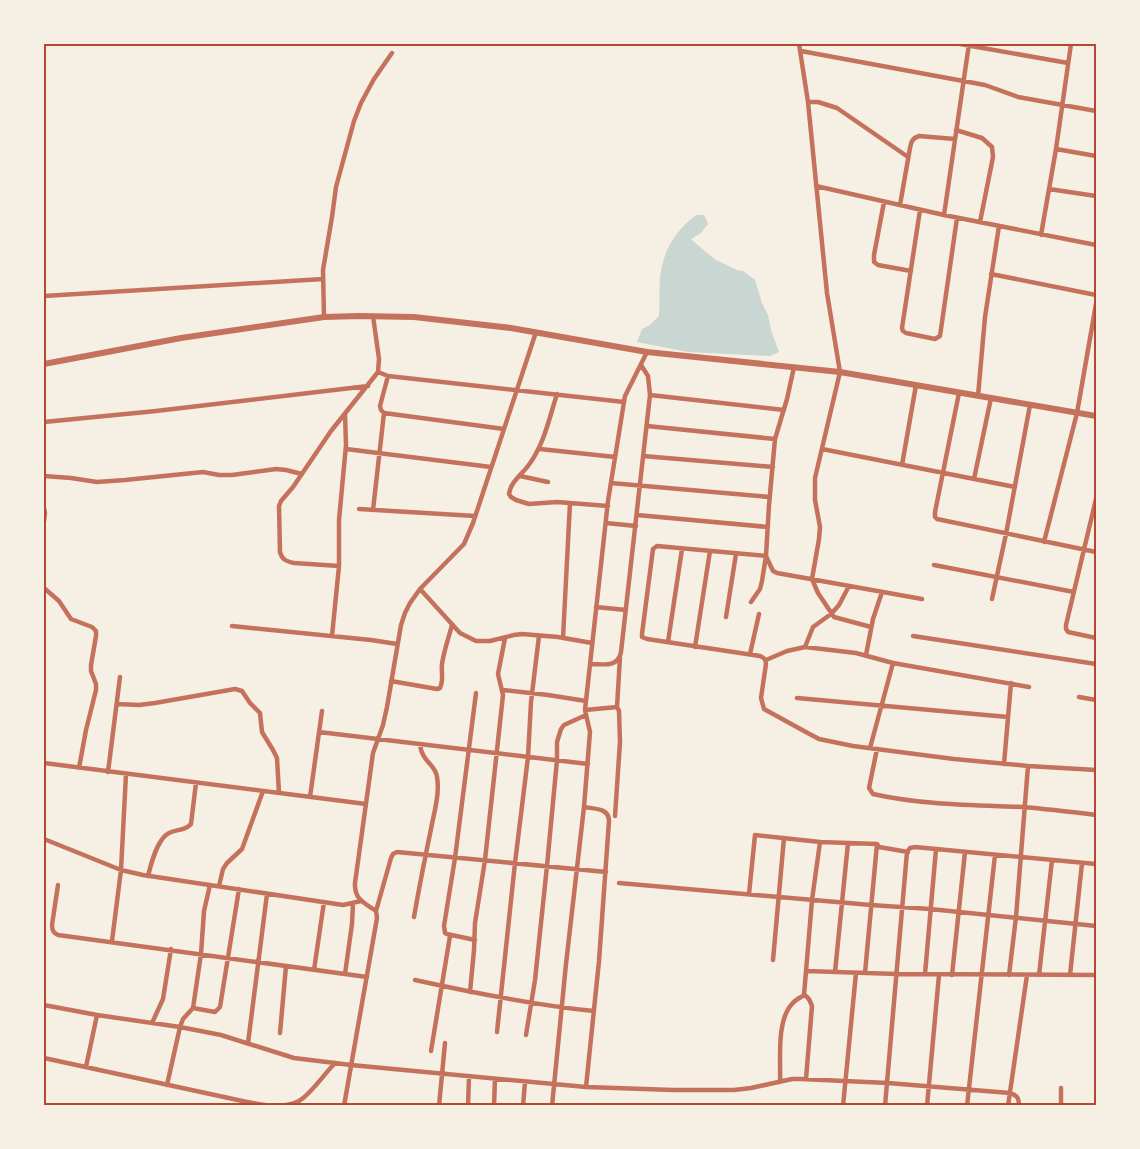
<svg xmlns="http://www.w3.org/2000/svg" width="1140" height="1149" viewBox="0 0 1140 1149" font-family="'Fira Sans Condensed',sans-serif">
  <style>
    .water { fill: #c9d6d2 }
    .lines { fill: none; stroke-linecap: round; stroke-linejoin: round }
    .minor { stroke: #c5725c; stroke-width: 4.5 }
    .tertiary { stroke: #c5725c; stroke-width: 6 }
    .neatline { fill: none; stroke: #b5482f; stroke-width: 2 }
  </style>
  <rect width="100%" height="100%" fill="#f6efe4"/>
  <path class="water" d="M696,215H704L708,224L701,233L691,239L707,253L716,260L737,270L743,271L755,280L762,303L768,315L771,330L779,352L770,356L688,352L637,342L642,329L650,325L659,316C660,303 659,291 660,278C663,251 674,232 696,215Z"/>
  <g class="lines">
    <path class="minor" d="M799,44L808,102L827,293L840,372L815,478V500L820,527L819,539L812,579L818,593L834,617L871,627
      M960,44L1068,63
      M801,51L985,85L1018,97L1096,111
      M808,102H818L837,108L908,157
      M956,130L982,138L992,147L993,157L980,222
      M1056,149L1096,156
      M816,186L944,215L1096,245
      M1049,189L1096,196
      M884,202L874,255V262L878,265L911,271
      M900,205L910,148C911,141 913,138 919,136L955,139
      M920,210L902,328L903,331L906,333L935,339L940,336L957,218
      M944,215L969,44
      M1041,235L1056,149L1071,44
      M991,274L1096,295
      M44,296L323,279
      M324,317L323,270L332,217L336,187L354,121L361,103L374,79L392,53
      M378,372L388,376L624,402
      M388,376L380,406L381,410L384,413L504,429
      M959,393L935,512V517L937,519L1096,552
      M557,394C549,419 544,445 528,466C521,475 510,483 509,494L511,497L516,500L529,504L557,502L608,506
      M650,395L784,410
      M978,396L985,317L999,226
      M44,422L156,411L368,386
      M647,426L775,439
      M346,449L491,467
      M540,449L615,457
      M822,449L1015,487
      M643,456L773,467
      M902,465L916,385
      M44,476L71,478L97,482L125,480L203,472L219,475H232L276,469L286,470L302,474
      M520,476L548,482
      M974,479L991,398
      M611,483L769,497
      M1096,499L1066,625V629L1068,632L1096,638
      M44,508L45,513L44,521
      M359,509L475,516
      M373,510L384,413
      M637,515L768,527
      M606,523L636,526
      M1044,542L1077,413L1096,304
      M934,565L1074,592
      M339,566L294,563C286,561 282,560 280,552L279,506L281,501L293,487L331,431L378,372L379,359L373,316
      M44,588L59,601L71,619L92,627L96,631V636L91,665V671L96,684V690L86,730L79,768
      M420,589L460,633L476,641H490L514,635L522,634L558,637L592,643
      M922,599L777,573L773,571L766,556L657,546L653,549L642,634V637L647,639L760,656C764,658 766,659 766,664L761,698L764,709L804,731L819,739L853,746L954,759L1028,766L1096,770
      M992,599L1006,534L1030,405
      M751,602L760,589L762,581L766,556L769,505L775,439L787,399L794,367
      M596,607L626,610
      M726,617L736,554
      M232,626L371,640L397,644
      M332,636L339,566V520L346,445L345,414
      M913,636L1096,664
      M563,638L570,503
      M668,642L682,549
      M695,647L710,551
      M805,647L813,627L831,614L839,605L849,586
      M750,654L759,614
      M866,655L873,619L882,592
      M766,660L787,651L805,647L856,653L893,663L1029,687
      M590,664C603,664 618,668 621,652L650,395L648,376L641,365
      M391,681L437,689L440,688C444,680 441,672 442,664C444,650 449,637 452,625
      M503,690L548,695L586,701
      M1079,697L1096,700
      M797,698L1008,717
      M117,704L139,705L155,703L235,689L242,691L250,703L260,713L262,732L273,750L277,758L279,793
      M585,710L617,707
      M319,732L588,764
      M870,748L893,663
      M877,749L869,788L873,794C922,805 972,805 1022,807C1047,809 1072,812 1096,815
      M44,763L366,804
      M1004,764L1011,683
      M108,772L120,677
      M310,797L322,711
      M615,816L620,742L619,711L617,707L620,657
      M44,839L121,870L143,875L343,905L361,901
      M148,876C151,864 157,839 169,833C177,829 185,831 191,824L196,783
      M619,883L871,905L930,909L1096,926
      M58,885L52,925C52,930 53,933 58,935L367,977
      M219,886L223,869L227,863L242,849L263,791
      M749,894L755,835L820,842L877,844L879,847L908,852
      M376,911L391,858L393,854L397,852L606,872
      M414,917C419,888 425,858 431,829C434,813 440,793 437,777C436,765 422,762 420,745
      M475,940L447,934L445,933L444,926L455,858L476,693
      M112,941L121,870L126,774
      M773,960L784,838
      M314,970L324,902
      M806,971L897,974L1096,975
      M835,972L848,843
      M865,973L877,844
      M345,974L352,924L353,903
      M925,974L936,849
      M952,975L965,852
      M1009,975L1016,917L1028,766
      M1039,975L1052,860
      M1070,975L1082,863
      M415,980C474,993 533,1005 594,1011
      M470,992L474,950L475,923L485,860L503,695L498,674L505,638
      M804,995C809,997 810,1001 812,1006L806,1079
      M44,1005L97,1015L180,1027L221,1035L294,1058L351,1065L586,1087L673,1090H734L751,1088L792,1079H801L888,1083L1010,1093C1017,1095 1019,1098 1019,1106
      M193,1008L215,1012L220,1007L239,889
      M152,1023L163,999L171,949
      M497,1032L515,863L528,757L531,702L539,636
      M280,1033L286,966
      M526,1035L535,980L547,866L557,760V742L561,729L564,725L586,715
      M248,1043L267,894
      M431,1051L450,936
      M44,1058L247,1102C263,1105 284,1109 299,1101C310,1095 326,1072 335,1063
      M86,1067L97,1015
      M780,1082C781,1060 776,1021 792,1004C795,1000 800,998 804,995L812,900L820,842
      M167,1085L180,1027L183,1019L193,1008L201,954L204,911L210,885
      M586,1087L599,961L609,821C609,808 595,809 584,807L590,732L585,710L608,501L624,402L625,396L647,352
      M344,1106L377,918L376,911C364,903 354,899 355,883L373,753L383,725L387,707L401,625L405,613L410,603L420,589L464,544L473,523L536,332
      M439,1106L445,1043
      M468,1106L469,1076
      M494,1106L495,1079
      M523,1106L525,1082
      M552,1106L566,964L584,807
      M843,1106L856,973
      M885,1106L907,852L910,848L915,847L1096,864
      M927,1106L939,975
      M967,1106L995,855
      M1008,1106L1027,975
      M1061,1106V1088"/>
    <path class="tertiary" d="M44,364L181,338L324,317L359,316L414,317L511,328L647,352L840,372L1096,416"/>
  </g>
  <rect width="1140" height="1149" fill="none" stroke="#f6efe4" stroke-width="90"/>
  <rect x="45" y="45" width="1050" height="1059" class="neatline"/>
</svg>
